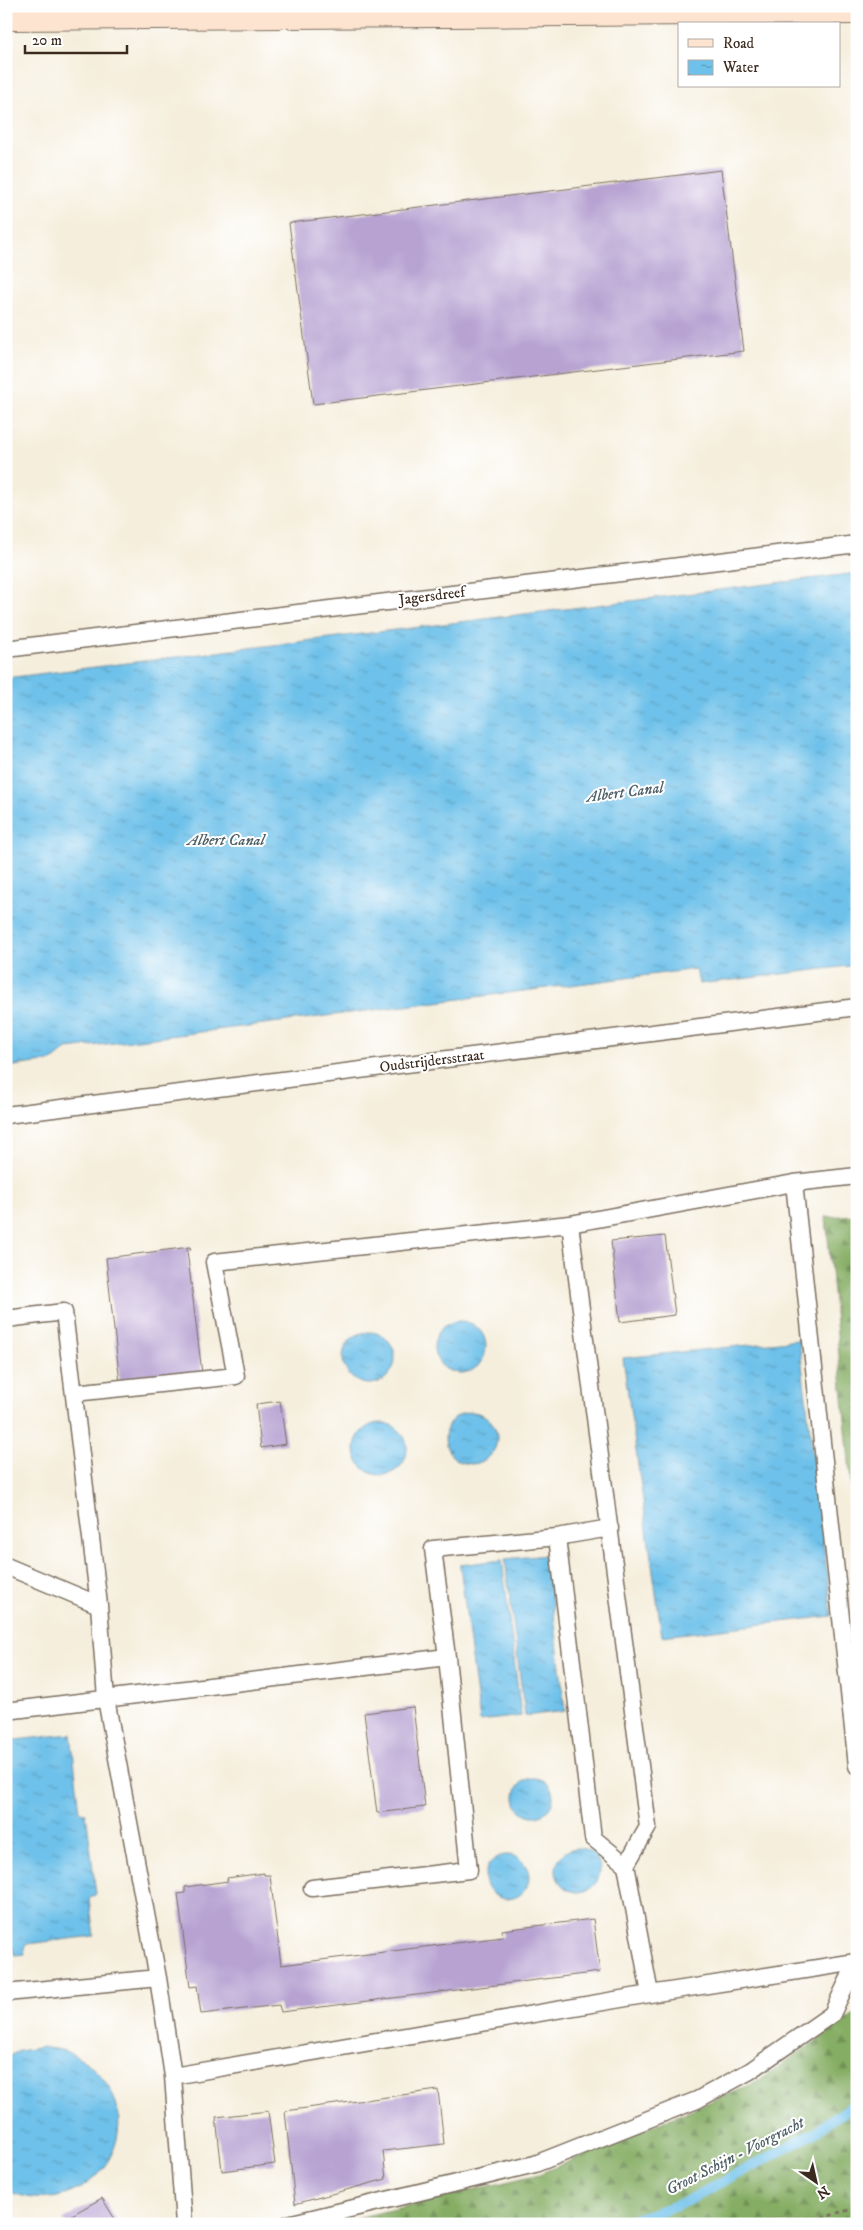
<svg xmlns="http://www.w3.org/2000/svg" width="863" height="2230" viewBox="0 0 863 2230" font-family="'IM FELL DW Pica',serif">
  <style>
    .forest { fill: url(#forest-firs); stroke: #606c41 }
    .water { fill: url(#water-ripples); stroke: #547684 }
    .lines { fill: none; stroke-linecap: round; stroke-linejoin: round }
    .stream { stroke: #6ec1ea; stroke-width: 10 }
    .building { fill: #b7a2d2 }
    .lane-casing { stroke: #7c6f60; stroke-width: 19 }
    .secondary-casing { stroke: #7c6f60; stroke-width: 30 }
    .path { stroke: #7c6f60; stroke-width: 3; stroke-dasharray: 4 4; stroke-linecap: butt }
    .lane { stroke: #fff; stroke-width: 16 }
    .secondary { stroke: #fde4d1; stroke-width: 28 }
    .labels { text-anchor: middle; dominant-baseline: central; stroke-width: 4; stroke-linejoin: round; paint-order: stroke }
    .street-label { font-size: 15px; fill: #3b2a1e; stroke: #fff }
    .water-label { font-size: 16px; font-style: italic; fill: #4d5f65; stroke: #fff }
  </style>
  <defs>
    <pattern id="forest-firs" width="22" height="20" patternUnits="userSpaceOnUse" patternTransform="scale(1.25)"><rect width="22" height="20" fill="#85ad64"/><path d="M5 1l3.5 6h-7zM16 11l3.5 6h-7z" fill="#6e8d52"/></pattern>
    <pattern id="water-ripples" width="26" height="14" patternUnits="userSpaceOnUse" patternTransform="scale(1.25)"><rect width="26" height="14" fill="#6ec1ea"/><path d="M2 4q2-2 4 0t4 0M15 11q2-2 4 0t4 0" fill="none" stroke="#5c9dbd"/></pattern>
  </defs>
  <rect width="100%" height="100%" fill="#fff"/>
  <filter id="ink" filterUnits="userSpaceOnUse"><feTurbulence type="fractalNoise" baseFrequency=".02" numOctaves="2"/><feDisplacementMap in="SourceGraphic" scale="10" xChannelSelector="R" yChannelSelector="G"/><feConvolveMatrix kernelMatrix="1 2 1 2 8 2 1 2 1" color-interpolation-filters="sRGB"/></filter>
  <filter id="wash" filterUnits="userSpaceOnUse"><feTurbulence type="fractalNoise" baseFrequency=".0096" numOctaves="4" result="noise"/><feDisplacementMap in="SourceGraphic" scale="20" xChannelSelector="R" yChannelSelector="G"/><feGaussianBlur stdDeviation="1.12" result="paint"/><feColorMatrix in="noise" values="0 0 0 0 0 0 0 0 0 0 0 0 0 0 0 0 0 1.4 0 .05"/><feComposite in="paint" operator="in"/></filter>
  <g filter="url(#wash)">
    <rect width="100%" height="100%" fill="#f5eedc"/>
    <path class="forest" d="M857,1215V1547L826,1217Z
      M857,2012V2224H332L539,2174L759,2081Z"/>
    <path class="water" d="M857,573V965L699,984L696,969L67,1049L52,1061L6,1067V678Z
      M434 1347a26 26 0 1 1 52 0a26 26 0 1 1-52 0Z
      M343 1358a26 26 0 1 1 52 0a26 26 0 1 1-52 0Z
      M799,1340L832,1616L662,1636L623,1358Z
      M445 1438a26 26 0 1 1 52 0a26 26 0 1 1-52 0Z
      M355 1449a26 26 0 1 1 52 0a26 26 0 1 1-52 0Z
      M547,1555L565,1711L525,1716L505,1559Z
      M502,1560L521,1716L480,1721L460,1565Z
      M71,1734L80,1812L86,1813L96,1894L89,1899L94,1936L27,1944L24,1948L25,1954L15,1955L14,1947H6V1828L10,1824L6,1817V1741Z
      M515 1797a19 19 0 1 1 38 0a19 19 0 1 1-38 0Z
      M556 1870a22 22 0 1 1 44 0a22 22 0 1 1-44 0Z
      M485 1877a22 22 0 1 1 44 0a22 22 0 1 1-44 0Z
      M43,2047C50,2049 58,2049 65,2051C78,2055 88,2063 97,2072C156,2133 85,2227 6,2190V2058L19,2051Z"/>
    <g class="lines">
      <path class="stream" d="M620,2224L683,2203L814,2133L857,2102"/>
    </g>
    <g id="blocks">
      <path class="building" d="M721,170L744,351L313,404L289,223Z
        M665,1236L675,1315L620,1322L611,1241Z
        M190,1247L191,1250H187L202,1373L120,1383L106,1258Z
        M280,1401L286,1444L261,1448L256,1404Z
        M413,1707L425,1807L377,1813L364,1713Z
        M264,1873V1875H270L281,1965L503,1937L502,1930L593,1919L600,1972L281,2012L279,2005L201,2014L197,1986L190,1987L178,1894L185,1893V1887L228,1881L227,1878Z
        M438,2090L444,2144L383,2151L386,2179L295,2204L285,2111Z
        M268,2111L275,2164L222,2171L216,2117Z
        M102,2198L118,2224H65L63,2220Z"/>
    </g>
  </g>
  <g filter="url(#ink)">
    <use href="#blocks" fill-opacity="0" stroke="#7c6f60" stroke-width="1"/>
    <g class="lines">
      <defs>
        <path id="lane" d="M6,649L857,544
          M6,1115L857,1007
          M794,1183L857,1766
          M570,1224L648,1827L626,1865L650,1994
          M6,1319L64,1312L99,1605L106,1699L158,1978L173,2076L184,2224
          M74,1393L236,1376L214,1262L570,1224L794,1183L857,1176
          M557,1537L593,1838L626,1865
          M6,1566L99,1605
          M6,1711L447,1657
          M312,1888L469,1870L447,1657L433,1549L557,1537L610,1528
          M6,1993L158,1978
          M173,2076L650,1994L856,1962
          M288,2224L535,2164L697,2100L750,2071L832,2014L857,1961"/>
        <path id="secondary" d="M6,16L857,10"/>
      </defs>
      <use href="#lane" class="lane-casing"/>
      <use href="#secondary" class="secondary-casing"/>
      <path class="path" d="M807,2224L857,2206"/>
      <use href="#lane" class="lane"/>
      <use href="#secondary" class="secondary"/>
    </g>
  </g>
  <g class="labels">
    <g class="street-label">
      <text transform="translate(432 596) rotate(-7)">Jagersdreef</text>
      <text transform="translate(432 1061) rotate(-7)">Oudstrijdersstraat</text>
    </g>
    <g class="water-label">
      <text transform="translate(625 792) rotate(-7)">Albert Canal</text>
      <text x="226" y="840">Albert Canal</text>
      <text transform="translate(735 2156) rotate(-27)">Groot Schijn - Voorgracht</text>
    </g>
  </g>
  <rect width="863" height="2230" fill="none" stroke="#fff" stroke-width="25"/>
  <rect x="678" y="22" width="162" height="65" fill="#ffffff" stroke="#b1aaa5"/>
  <rect x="688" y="39" width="25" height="8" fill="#fde4d1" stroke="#b1aaa5"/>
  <text x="723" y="48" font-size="15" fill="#3b2a1e">Road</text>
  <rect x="688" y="60" width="25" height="15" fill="url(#water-ripples)" stroke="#b1aaa5"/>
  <text x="723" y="72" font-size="15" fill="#3b2a1e">Water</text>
  <g transform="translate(816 2182) rotate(146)" stroke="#ffffff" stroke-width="4" paint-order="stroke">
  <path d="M0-4L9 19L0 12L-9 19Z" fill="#3b2a1e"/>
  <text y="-8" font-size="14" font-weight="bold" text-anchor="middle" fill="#3b2a1e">N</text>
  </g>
  <path d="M25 45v8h102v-8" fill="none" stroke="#3b2a1e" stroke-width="2.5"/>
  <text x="32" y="45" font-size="15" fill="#3b2a1e" stroke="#ffffff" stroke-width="4" paint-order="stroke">20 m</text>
</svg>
